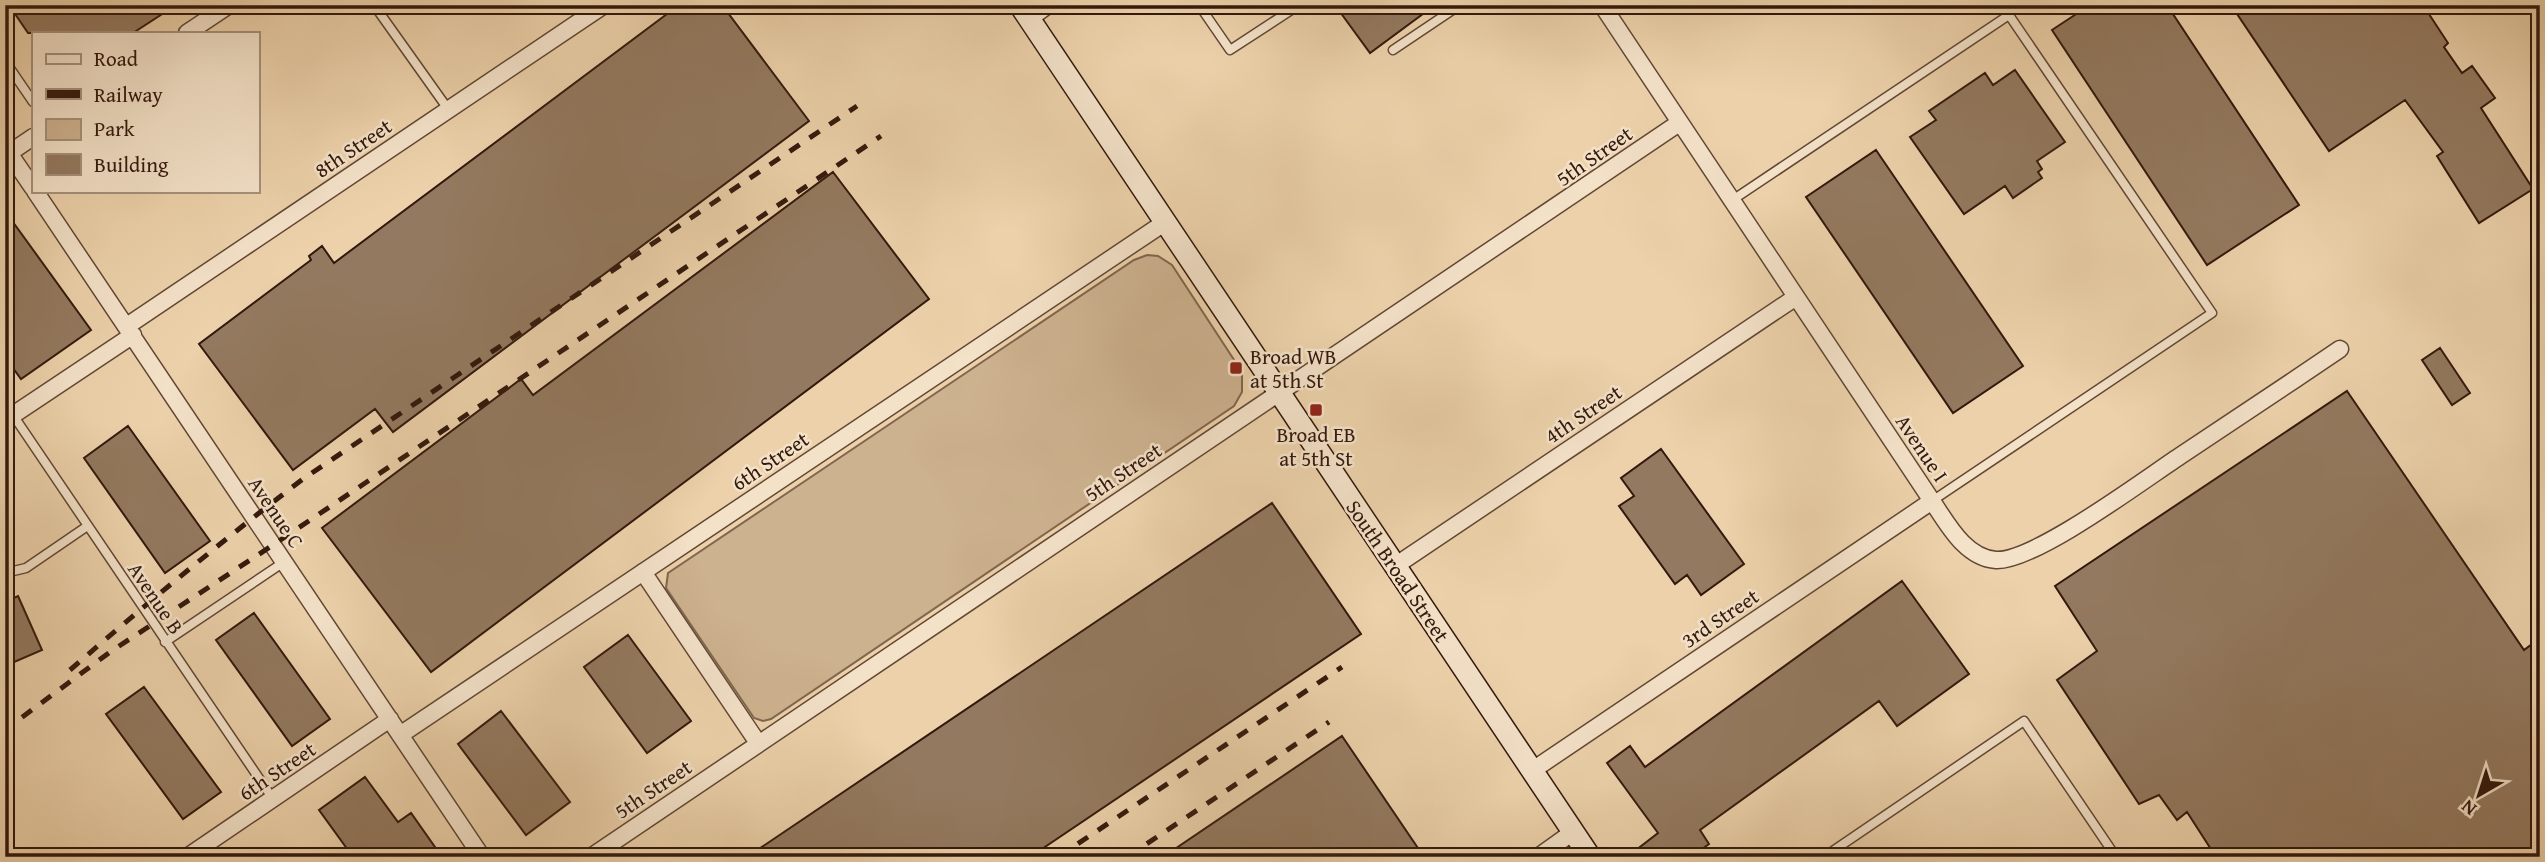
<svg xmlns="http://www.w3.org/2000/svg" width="2545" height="862" viewBox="0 0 2545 862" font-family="'Gentium Book Plus',serif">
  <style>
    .green { fill: #cdb28f; stroke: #80664e; stroke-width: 2 }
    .building { fill: #93795f; stroke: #33190d; stroke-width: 2 }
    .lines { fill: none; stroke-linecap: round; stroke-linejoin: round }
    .lane-casing { stroke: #614734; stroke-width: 11 }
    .street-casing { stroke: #614734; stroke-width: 19 }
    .secondary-casing { stroke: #33190d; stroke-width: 24 }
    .lane { stroke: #f3e1c8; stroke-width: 8 }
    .street { stroke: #f3e1c8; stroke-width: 16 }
    .secondary { stroke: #f3e1c8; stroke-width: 21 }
    .rail { stroke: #33190d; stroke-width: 5; stroke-dasharray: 12 12; stroke-linecap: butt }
    .poi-dot { fill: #8f2418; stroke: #f3e1c8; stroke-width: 2.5 }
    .labels { text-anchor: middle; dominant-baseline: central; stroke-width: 5; stroke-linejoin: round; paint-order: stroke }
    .street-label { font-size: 21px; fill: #33190d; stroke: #f3e1c8 }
    .poi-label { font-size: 21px; fill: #33190d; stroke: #f3e1c8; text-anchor: start }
  </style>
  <rect width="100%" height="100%" fill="#ecd1aa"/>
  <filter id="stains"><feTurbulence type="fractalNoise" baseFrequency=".00286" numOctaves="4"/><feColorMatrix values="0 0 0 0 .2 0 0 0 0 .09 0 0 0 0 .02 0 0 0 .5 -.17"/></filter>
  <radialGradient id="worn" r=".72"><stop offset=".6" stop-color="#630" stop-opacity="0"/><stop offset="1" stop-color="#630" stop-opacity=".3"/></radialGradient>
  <path class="green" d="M1147,255L1158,256L1172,265L1242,372V392L1234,406L771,719L763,721L754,718L666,588L668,573L1134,260Z"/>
  <path class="building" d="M9,5H176L133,33H28Z
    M679,5H722L809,121L393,432L375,409L293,470L199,344L311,260L309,256L322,246L334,263Z
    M1335,5H1435L1370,53Z
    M2090,5H2167L2299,205L2207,265L2052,30Z
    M2231,5H2423L2448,43L2444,47L2462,73L2472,66L2495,98L2481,108L2533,189L2479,223L2437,156L2443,152L2405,100L2329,151Z
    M2015,70L2065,142L2037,161L2042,169L2038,172L2042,178L2013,198L2005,186L1964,214L1910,137L1936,120L1929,111L1985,73L1993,85Z
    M1876,150L2023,366L1953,413L1806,197Z
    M833,172L929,299L431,672L322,528L521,379L533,395Z
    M5,211L91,330L21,379L5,357Z
    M2440,348L2470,393L2452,405L2422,360Z
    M2347,391L2524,650L2540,638V857H2216L2187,812L2177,820L2159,795L2139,804L2057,680L2097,651L2055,586Z
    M128,426L210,541L165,573L84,458Z
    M1661,449L1744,564L1701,595L1687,575L1675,584L1619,506L1634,496L1621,478Z
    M1272,503L1361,634L1030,857H747Z
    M1902,581L1969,674L1897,726L1879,701L1700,830L1709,844L1691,857H1627L1658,833L1607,763L1630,746L1645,767Z
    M18,596L42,650L5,666V602Z
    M254,613L330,719L292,746L216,640Z
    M628,635L691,721L647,753L584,667Z
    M144,687L221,792L183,819L106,714Z
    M501,711L570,802L526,835L458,744Z
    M1342,736L1424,857H1163Z
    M365,777L398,822L411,813L442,857H353L319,810Z"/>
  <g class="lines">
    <defs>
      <path id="lane" d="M374,5L448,109
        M1199,5L1230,50L1299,5
        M1393,50L1460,5
        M5,61L33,102
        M1731,201L2009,15L2212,313L1932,501
        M13,415L273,799
        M5,573L26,568L86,527
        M165,642L284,562
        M1824,857L2024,721L2116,857"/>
      <path id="street" d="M1602,5L1932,501C1947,523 1965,558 1996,560C2034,562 2145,479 2180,456C2234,420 2287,385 2340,349
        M1029,19L1048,5
        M187,33L229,5
        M5,147L33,188
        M5,156L33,137
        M35,191L482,857
        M127,326L604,5
        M13,415L133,335
        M1395,566L1796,297
        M643,572L758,743
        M400,735L1164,223
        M1533,770L1932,501
        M187,857L390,719
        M591,857L1679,123
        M1538,857L1573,832"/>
      <path id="secondary" d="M1020,5L1590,857"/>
    </defs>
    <use href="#lane" class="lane-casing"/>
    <use href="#street" class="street-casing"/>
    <use href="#secondary" class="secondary-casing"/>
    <use href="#lane" class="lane"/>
    <use href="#street" class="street"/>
    <use href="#secondary" class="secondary"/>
    <path class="rail" d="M70,670C146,604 223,540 303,479L857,106
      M5,734L17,721L110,652L273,545L881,136
      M1058,857L1342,667
      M1127,857L1329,722"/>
  </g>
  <g class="poi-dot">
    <rect x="1229" y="361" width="14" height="14" rx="3.5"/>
    <rect x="1309" y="403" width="14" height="14" rx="3.5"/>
  </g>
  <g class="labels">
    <g class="street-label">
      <text transform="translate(353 148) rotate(-34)">8th Street</text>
      <text transform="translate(1594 156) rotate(-35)">5th Street</text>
      <text transform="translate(1583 414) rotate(-34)">4th Street</text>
      <text transform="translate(1922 448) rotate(56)">Avenue I</text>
      <text transform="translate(770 461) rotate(-34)">6th Street</text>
      <text transform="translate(1123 472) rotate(-34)">5th Street</text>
      <text transform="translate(276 512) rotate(56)">Avenue C</text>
      <text transform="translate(1398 571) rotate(56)">South Broad Street</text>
      <text transform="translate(156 598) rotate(56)">Avenue B</text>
      <text transform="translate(1720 618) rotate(-34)">3rd Street</text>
      <text transform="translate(277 771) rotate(-34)">6th Street</text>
      <text transform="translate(653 789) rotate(-34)">5th Street</text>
    </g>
    <g class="poi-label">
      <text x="1250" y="356">Broad WB<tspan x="1250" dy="24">at 5th St</tspan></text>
      <text x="1316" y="434" text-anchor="middle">Broad EB<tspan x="1316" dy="24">at 5th St</tspan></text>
    </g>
  </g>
  <rect width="2545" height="862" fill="none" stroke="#ecd1aa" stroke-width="28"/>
  <rect x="7" y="7" width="2531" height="848" fill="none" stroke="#33190d" stroke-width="3.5"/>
  <rect x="14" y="14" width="2517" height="834" fill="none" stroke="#33190d" stroke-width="2"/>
  <rect x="32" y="32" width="228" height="161" fill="#f3e1c8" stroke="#a6917d" stroke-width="2"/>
  <rect x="46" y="54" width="35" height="10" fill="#f3e1c8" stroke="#a6917d" stroke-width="2"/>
  <text x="94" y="66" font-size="21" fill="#33190d">Road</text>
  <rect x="46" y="89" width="35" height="10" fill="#33190d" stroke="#a6917d" stroke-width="2"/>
  <text x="94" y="102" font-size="21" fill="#33190d">Railway</text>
  <rect x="46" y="119" width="35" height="21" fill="#cdb28f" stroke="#a6917d" stroke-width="2"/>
  <text x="94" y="136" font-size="21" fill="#33190d">Park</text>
  <rect x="46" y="154" width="35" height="21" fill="#93795f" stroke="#a6917d" stroke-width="2"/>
  <text x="94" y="172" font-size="21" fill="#33190d">Building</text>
  <g transform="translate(2479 795) rotate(219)" stroke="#f3e1c8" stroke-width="5" paint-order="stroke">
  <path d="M0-5L12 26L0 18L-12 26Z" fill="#33190d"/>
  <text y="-10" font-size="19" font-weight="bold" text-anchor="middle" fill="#33190d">N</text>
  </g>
  <rect width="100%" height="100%" filter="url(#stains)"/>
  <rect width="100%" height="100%" fill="url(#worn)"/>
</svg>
